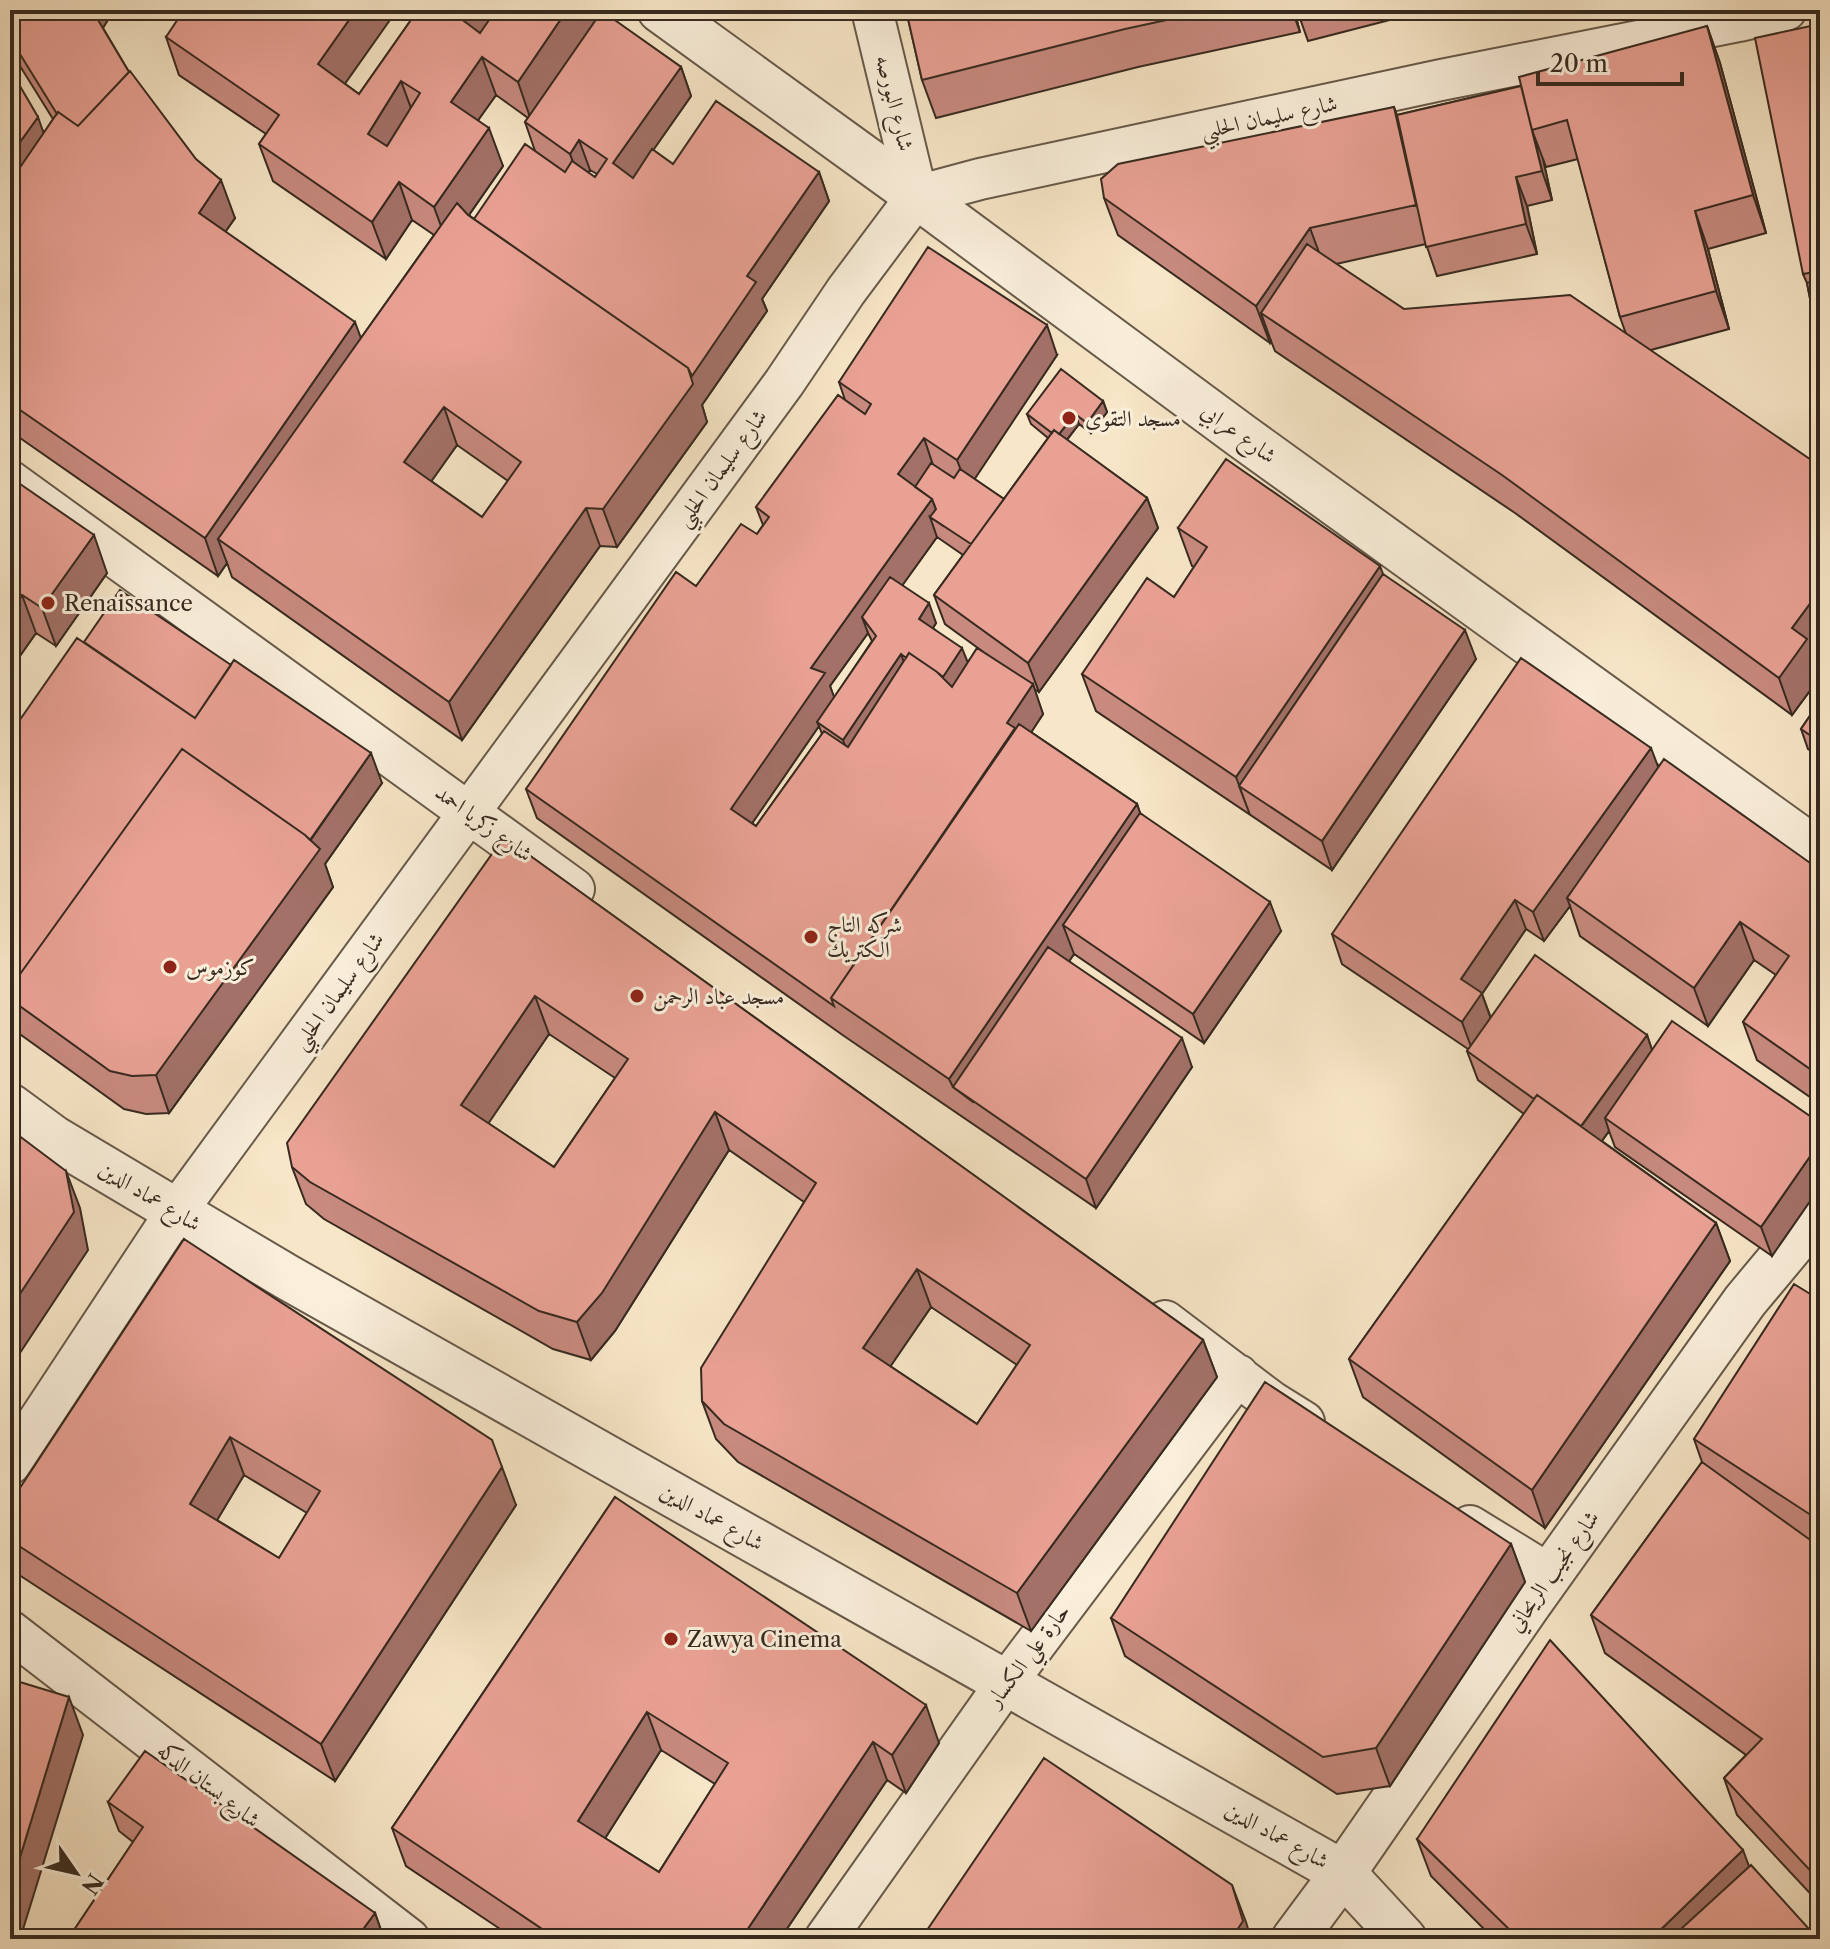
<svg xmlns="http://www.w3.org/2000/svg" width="1830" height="1949" viewBox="0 0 1830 1949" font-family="'Libre Caslon Text',Amiri,serif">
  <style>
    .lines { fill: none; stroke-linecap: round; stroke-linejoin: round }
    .minor-casing { stroke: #67594a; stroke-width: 44 }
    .tertiary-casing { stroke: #67594a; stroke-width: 48 }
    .minor { stroke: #faefdb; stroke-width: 40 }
    .tertiary { stroke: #faefdb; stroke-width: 44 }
    .wall { fill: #c88a7f; stroke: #372a20; stroke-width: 2; fill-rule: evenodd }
    .shaded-wall { fill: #a37168; stroke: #372a20; stroke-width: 2 }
    .building { fill: #e9a194; stroke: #372a20; stroke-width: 2; fill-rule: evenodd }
    .poi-dot { fill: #8f2418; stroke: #faefdb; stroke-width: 3 }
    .labels { text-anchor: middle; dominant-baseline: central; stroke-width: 6; stroke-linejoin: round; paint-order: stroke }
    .street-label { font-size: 22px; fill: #372a20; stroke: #faefdb }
    .poi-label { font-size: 22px; fill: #372a20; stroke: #faefdb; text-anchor: start }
  </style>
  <rect width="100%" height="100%" fill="#f7e6c7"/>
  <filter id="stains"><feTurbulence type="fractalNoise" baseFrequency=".0025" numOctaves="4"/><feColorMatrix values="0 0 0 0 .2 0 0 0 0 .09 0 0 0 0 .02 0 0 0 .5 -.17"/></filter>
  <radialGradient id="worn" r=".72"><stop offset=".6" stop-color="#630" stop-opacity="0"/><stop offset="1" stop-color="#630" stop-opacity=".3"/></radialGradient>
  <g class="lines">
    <defs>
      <path id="minor" d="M872,10L917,196
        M10,481L574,889
        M1165,1321L1272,1402L1304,1422
        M10,1464L176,1212L784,383L846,291L917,196L980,179L1068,160L1441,80L1739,21L1786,10
        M1470,1526L1550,1575
        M10,1631L409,1939
        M825,1939L1006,1683L1238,1375"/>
      <path id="tertiary" d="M660,10L917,196L1243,437L1820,853
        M10,1106L55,1139L287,1277L1343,1873L1404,1939
        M1294,1939L1343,1873L1528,1605L1745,1301L1820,1211"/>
    </defs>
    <use href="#minor" class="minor-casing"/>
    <use href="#tertiary" class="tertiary-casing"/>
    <use href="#minor" class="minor"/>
    <use href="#tertiary" class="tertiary"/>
  </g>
  <path class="wall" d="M10,10H114L103,28L129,72L235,218L225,232L361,338L434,235L412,220L386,259L273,181L259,144L266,134L179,75L166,37L345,84L359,94L418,10H607L604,13L681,67L691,96L653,150L673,164L819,172L829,201L762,299L767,311L702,405L707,422L617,547L600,546L462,740L232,577L227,563L218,576L10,431V69L44,133L53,119L10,50ZM496,95L528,118L525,122L535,151L474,219L469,215L503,166L478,120ZM590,170L597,174L595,177L588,173ZM457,445L508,481L482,517L431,481Z
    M906,10H1294L1300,32L1138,67L936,118L922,80Z
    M1297,10H1412L1413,14L1308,41Z
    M1820,24V350L1807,283L1803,274Z
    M1707,26L1720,63L1766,233L1708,249L1729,329L1651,350L1813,656L1820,677L1792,715L1515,513L1275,351L1271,341L1270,343L1118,235L1104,198L1394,107L1397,115L1521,86ZM1543,159L1546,167L1578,159L1620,317L1626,334L1404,309L1336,264L1426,244L1437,276L1537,254L1527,206L1552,200Z
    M1057,355L974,479L1004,499L1048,438L1031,424L1027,414L1103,401L1107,412L1091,433L1079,424L1067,440L1147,498L1158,528L1039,692L1034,689L1043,714L1031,732L1137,804L1140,813L1281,931L1204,1043L1074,954L1069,961L1192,1067L1096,1208L844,1036L537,818L526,789L696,586L757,534L763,525L756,507L845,400L839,382ZM937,537L963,555L934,595L945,624L982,651L967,662L933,628L936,623L902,585ZM868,633L872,641L834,698L830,686ZM819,726L822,734L756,826L752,823Z
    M10,477L107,573L56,646L36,633L10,670Z
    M1178,528L1383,574L1476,659L1332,870L1096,711L1082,674L1174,597L1194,567L1192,566Z
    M84,642L382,783L325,864L333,887L169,1113L146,1114L124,1109L10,1027V734Z
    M1820,701V757L1808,749L1801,729Z
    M1658,768L1820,870V1104L1757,1060L1743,1022L1776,975L1754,960L1708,1026L1580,936L1570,906L1544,941L1526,929L1482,994L1491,1018L1647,1035L1652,1050L1820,1123L1772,1256L1615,1147L1609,1131L1602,1141L1716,1223L1730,1261L1545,1528L1363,1397L1349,1359L1524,1114L1478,1080L1467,1051L1468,1049L1342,964L1332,934Z
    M504,837L1203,1340L1217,1377L1031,1631L738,1462L716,1439L702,1401L804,1202L729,1150L615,1331L591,1360L553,1349L324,1219L306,1204L292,1167ZM549,1034L615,1078L554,1167L488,1123ZM931,1307L1017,1365L977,1424L890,1366Z
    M184,1239L516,1505L335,1781L10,1569V1540ZM244,1475L307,1513L279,1558L217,1520Z
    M1820,1300V1904L1737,1815L1724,1778L1746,1755L1605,1653L1591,1615L1702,1462L1694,1439Z
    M615,1497L939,1743L906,1793L887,1780L780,1939H515L406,1866L392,1828ZM661,1750L715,1784L659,1872L605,1838Z
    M1511,1544L1525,1582L1390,1786L1337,1794L1125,1656L1111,1618Z
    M108,1802L375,1913L384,1939H68L133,1842L119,1831Z
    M1417,1839L1749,1867L1818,1939H1494L1431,1876Z"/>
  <path class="shaded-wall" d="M91,10H114L99,34Z
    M356,10H397L332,102L318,64Z
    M459,10H497L469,53L456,15Z
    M567,10H607L531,120L518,82Z
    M1292,10H1294L1300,32Z
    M1707,26L1720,63L1766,233L1753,195Z
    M482,57L496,95L464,140L451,102Z
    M681,67L691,96L624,192L613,163Z
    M401,81L415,119L382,172L368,134Z
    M1522,86L1532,130L1543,159L1552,200L1542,171Z
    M38,117L48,146L10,200V156Z
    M489,128L503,166L448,245L434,207Z
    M579,140L590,170L581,183L570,154Z
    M819,172L829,201L762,299L767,311L702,405L707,422L617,547L603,509L747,276Z
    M1516,177L1527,206L1537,254L1526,224Z
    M221,180L235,218L212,251L199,213Z
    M399,182L412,220L386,259L372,222Z
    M1695,211L1708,249L1729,329L1716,291Z
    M1310,228L1324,266L1261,313L1271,341L1270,343L1256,306Z
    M355,322L369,360L218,539L227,563L218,576L205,538Z
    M1047,325L1057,355L968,489L957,460Z
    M1103,401L1107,412L1091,433L1087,423Z
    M444,407L457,445L418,500L404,462Z
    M1075,414L1079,424L1061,447L1057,437Z
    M924,438L934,468L915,494L898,474Z
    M1147,498L1158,528L1039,692L1028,663Z
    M932,499L942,525L930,517L937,537L871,629L862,617L868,633L830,686L836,702L817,722L819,726L742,838L731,809L811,668Z
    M586,508L600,546L462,740L449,702Z
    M94,535L107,573L56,646L42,608Z
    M1380,566L1394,603L1239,786L1250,815L1236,777Z
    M1820,590V646L1813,656L1820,677L1792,715L1779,678L1792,628Z
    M22,595L36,633L10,670V613Z
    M929,603L936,623L926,639L919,619Z
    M1465,630L1476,659L1332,870L1322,841Z
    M962,648L970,668L948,701L940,681Z
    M901,654L908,674L850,760L843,740Z
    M1033,684L1043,714L1025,742L1007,723Z
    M1651,748L1662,777L1567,898L1570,906L1544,941L1533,912Z
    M371,753L382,783L325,864L333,887L169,1113L156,1075L308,844Z
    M1137,804L1150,842L1063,925L1074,954L973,1102L953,1087L949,1079Z
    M1515,900L1526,929L1482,994L1492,1022L1473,1052L1462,1022L1461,979Z
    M1270,902L1281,931L1204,1043L1193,1014Z
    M1740,922L1754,960L1708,1026L1694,988Z
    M535,996L549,1034L475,1143L461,1105Z
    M1647,1035L1657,1065L1605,1118L1609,1131L1588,1160L1578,1131Z
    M1182,1038L1192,1067L1096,1208L1086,1179Z
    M715,1112L729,1150L615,1331L591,1360L577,1322Z
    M1820,1142V1187L1772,1256L1761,1227Z
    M66,1171L80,1208L88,1250L10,1368V1309Z
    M1716,1223L1730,1261L1545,1528L1532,1490Z
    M917,1269L931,1307L877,1386L863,1348Z
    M1203,1340L1217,1377L1031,1631L1017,1593Z
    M230,1437L244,1475L204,1542L190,1504Z
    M502,1467L516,1505L335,1781L321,1744Z
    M1511,1544L1525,1582L1390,1786L1376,1748Z
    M69,1697L83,1735L20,1939H10V1890Z
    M926,1705L939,1743L906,1793L892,1755Z
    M647,1712L661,1750L592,1859L578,1821Z
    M873,1742L887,1780L780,1939H741Z
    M1743,1850L1757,1888L1704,1939H1651Z
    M1232,1885L1246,1922L1251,1939H1231Z
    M375,1913L384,1939H368L364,1928Z"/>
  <path class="building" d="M10,10H92L129,72L78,126L58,112L57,114L10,38Z
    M184,10H356L318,64L359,94L418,10H459L456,15L480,33L496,10H567L518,82L482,57L451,102L489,128L434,207L399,182L372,222L259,144L279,115L166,37ZM401,81L420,93L387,146L368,134Z
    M906,10H1213L1125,29L922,80Z
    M602,11L681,67L613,163L633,178L652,149L673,164L716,101L819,172L747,276L756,282L692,376L688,368L474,219L525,144L565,172L572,161L595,177L607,159L579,140L570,154L525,122Z
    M1820,24V271L1803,274L1755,38Z
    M1707,26L1753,195L1695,211L1716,291L1620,317L1567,120L1532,130L1519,77Z
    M10,69L38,117L10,156Z
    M130,71L196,159L221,180L199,213L355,322L205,538L10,403V182L58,112L78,126Z
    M1521,86L1542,171L1516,177L1526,224L1426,247L1397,115Z
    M1394,107L1416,205L1310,228L1256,306L1104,198L1101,179L1118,164Z
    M457,203L468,215L688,368L693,384L603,509L586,508L449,702L218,539ZM444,407L521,462L482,517L404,462Z
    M1307,244L1404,309L1570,295L1820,466V590L1792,628L1807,639L1779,678L1502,475L1261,313Z
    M928,247L1047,325L957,460L924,438L898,474L932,499L811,668L825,673L731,809L756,826L824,731L848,747L909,653L937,672L952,687L977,648L1033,684L1007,723L1015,728L831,998L834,1006L526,789L676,572L696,586L741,524L757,534L769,517L756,507L838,395L865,414L871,404L839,382Z
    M1820,280V350L1807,283Z
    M1061,369L1103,401L1087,423L1075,414L1059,434L1054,430L1052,433L1027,414Z
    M1054,430L1147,498L1028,663L934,595Z
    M1226,459L1380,566L1236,777L1082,674L1147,578L1174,597L1207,547L1178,528Z
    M931,463L954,478L960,469L1004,499L971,544L930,517L936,509L932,499L915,487Z
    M10,477L94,535L42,608L22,595L10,613Z
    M1383,574L1465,630L1322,841L1239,786Z
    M890,577L929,603L919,619L962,648L943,677L937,672L909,653L906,658L901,654L843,740L817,722L876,636L862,617Z
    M120,590L231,665L195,718L84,642Z
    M77,638L195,718L234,660L371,753L310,840L305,835L182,749L10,988V734Z
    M1521,658L1651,748L1533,912L1515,900L1461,979L1482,993L1462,1022L1332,934Z
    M1820,701V742L1801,729Z
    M1019,724L1137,804L949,1079L831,998Z
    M182,749L305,835L320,849L156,1075L132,1076L110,1071L10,999V988Z
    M1664,759L1820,870V1076L1743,1022L1789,956L1740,922L1694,988L1567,898Z
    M1140,813L1270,902L1193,1014L1063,925Z
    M504,837L1203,1340L1017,1593L724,1424L702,1401L701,1368L816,1183L715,1112L602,1293L577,1322L539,1311L310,1182L292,1167L287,1143ZM535,996L628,1059L554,1167L461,1105ZM917,1269L1030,1345L977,1424L863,1348Z
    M1048,947L1182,1038L1086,1179L953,1087Z
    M1535,955L1647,1035L1581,1126L1537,1095L1534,1099L1467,1051Z
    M1672,1021L1820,1123V1142L1761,1227L1605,1118Z
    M1537,1095L1716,1223L1532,1490L1349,1359Z
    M10,1129L66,1171L74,1212L10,1309Z
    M184,1239L492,1440L502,1467L321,1744L10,1540V1503ZM230,1437L320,1491L279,1558L190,1504Z
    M1794,1284L1820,1300V1521L1694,1439Z
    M1265,1382L1511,1544L1376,1748L1323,1757L1111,1618Z
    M1702,1462L1820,1547V1881L1724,1778L1762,1739L1591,1615Z
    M615,1497L926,1705L892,1755L873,1742L741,1939H557L392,1828ZM647,1712L728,1763L659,1872L578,1821Z
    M1550,1640L1743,1850L1651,1939H1519L1417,1839Z
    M10,1679L69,1697L10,1890Z
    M145,1751L375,1913L364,1928L379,1939H68L143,1827L108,1802Z
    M1044,1758L1232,1885L1243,1921L1231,1939H921Z
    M1751,1865L1818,1939H1670Z"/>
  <g class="poi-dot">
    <circle cx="1069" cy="418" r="8"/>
    <circle cx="48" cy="603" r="8"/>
    <circle cx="811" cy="937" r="8"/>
    <circle cx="170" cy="967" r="8"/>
    <circle cx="637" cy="996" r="8"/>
    <circle cx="671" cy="1639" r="8"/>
  </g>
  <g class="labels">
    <g class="street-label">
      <text transform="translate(895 103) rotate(76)">شارع البورصه</text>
      <text transform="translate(1269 117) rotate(-12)">شارع سليمان الحلبي</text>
      <text transform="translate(1239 433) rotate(36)">شارع عرابي</text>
      <text transform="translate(721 468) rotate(-54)">شارع سليمان الحلبي</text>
      <text transform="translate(484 823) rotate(36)">شارع زكريا احمد</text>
      <text transform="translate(338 991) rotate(-54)">شارع سليمان الحلبي</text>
      <text transform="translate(150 1196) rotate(31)">شارع عماد الدين</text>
      <text transform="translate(712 1517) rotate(29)">شارع عماد الدين</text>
      <text transform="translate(1553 1571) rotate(-55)">شارع نجيب الريحاني</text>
      <text transform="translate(1028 1655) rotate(-53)">حارة علي الكسار</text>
      <text transform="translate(209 1785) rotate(38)">شارع بستان الدكه</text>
      <text transform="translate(1277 1835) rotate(29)">شارع عماد الدين</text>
    </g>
    <g class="poi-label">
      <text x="1085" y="418">مسجد التقوى</text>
      <text x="64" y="603">Renaissance</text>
      <text x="827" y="924">شركه التاج<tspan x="827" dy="25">الكتريك</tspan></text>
      <text x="186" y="967">كوزموس</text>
      <text x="653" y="996">مسجد عباد الرحمن</text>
      <text x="687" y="1639">Zawya Cinema</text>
    </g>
  </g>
  <rect width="1830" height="1949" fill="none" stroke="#f7e6c7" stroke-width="40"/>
  <rect x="12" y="12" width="1806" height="1925" fill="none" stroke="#372a20" stroke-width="4"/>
  <rect x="20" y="20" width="1790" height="1909" fill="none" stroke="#372a20" stroke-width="2"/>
  <g transform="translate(76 1873) rotate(124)" stroke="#faefdb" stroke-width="6" paint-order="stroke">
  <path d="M0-6L14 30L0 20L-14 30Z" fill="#372a20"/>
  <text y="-12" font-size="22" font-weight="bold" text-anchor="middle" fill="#372a20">N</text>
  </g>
  <path d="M1538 72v12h144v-12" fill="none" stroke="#372a20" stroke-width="4"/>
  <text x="1550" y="72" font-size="24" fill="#372a20" stroke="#faefdb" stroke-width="6" paint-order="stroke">20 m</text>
  <rect width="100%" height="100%" filter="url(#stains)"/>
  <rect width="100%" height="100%" fill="url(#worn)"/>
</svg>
